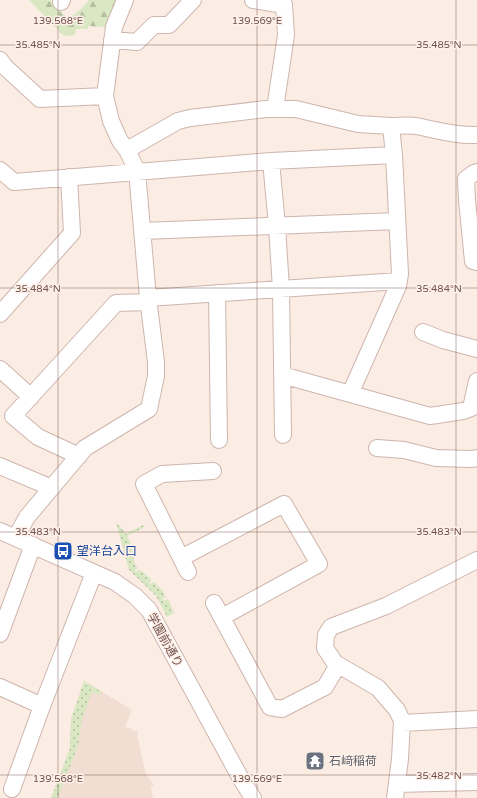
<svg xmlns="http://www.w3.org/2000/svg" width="477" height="798" viewBox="0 0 477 798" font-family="'Varela Round','Noto Sans JP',sans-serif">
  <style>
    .residential { fill: #f2ddd2 }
    .grass { fill: url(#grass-dots) }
    .forest { fill: url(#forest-firs) }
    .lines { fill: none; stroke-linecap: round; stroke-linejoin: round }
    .street-casing { stroke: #ceb5ae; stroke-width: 18 }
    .street { stroke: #fff; stroke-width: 16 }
    .ticks { fill: none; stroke: #72504b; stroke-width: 1; stroke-opacity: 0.45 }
    .labels { text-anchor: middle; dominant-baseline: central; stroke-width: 3; stroke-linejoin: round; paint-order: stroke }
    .transit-label { font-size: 12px; fill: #164399; stroke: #fef1e9; text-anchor: start }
    .street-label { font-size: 12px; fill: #72504b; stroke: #fef1e9 }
    .worship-label { font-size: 12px; fill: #5b616d; stroke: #fef1e9; text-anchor: start }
    .ticks-label { font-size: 10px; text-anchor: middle; fill: #72504b; stroke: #fef1e9; stroke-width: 3; stroke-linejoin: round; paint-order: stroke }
  </style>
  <defs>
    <pattern id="grass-dots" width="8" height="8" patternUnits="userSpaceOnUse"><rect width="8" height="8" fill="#d9e8c3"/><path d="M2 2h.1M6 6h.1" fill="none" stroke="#b4bea0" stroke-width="1.8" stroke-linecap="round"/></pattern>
    <pattern id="forest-firs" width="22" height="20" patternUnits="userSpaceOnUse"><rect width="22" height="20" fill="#d9e8c3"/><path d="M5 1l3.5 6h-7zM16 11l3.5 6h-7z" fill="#b4bea0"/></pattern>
  </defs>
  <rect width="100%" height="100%" fill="#fbede3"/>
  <path class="residential" d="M84,681L132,710L125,727L132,729L133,731L138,730L137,734L145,772L154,785L151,787L153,798H51L70,748L71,719Z"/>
  <path class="grass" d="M116,522L126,534L143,525L145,527L127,536L131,543L129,544L133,551L129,554L130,556L133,554L135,565L138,568L135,570L136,572L140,570L152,580L149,582L150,584L154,582L163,591L166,597L162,599L163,601L168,599L174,613L167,617L156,596L129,570Z
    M84,681L102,692L100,695L92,692L82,719L78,746L58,798H51L70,748L71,719Z"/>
  <path class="forest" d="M29,0H50L68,19L81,9L89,0H122L107,27L88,26V29H76L75,35L64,36Z"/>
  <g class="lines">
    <defs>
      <path id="street" d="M253,0L284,5L286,35L275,109
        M61,2L62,0
        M112,40L137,42L154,25H169L193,0
        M0,60L5,67L40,99L105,96
        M391,126C399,126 408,125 416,126C437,130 456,136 477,135
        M127,150L178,121L190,118L266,109H296L358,124L391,126L394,155L400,274L398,286L350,394
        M271,161L277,226L281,289L283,435
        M0,170L14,182L271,161L394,155
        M477,172L474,173L466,179L467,200L473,261L477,262
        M143,231L397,221
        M217,293L219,440
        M148,298L399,281
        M0,314L72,233L69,177
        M423,332L443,340L477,349
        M0,369L31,397
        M282,375L430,416L463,411L471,408L477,381
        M377,448L404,450L436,458L472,459L477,458
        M79,456L38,437L13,416L116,303L148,302
        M0,466L52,488
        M0,531L115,582L135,596L149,610L241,779L253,798
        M16,537L27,517L85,448L149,409L156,376V362L148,298L137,171L127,150L120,141L111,121L105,96L114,27L125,0
        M181,558L284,504L319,564L222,617
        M188,572L144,484L162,474L213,471
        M214,603L270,707L282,709L325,687L338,665
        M0,634L33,545
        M0,687L42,706
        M402,723L477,719
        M397,784L477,782
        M12,789L42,706L94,573
        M395,798L400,759L402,721L397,710L378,688L335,663L325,648L326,635L331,627L386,606L477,560"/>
    </defs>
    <use href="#street" class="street-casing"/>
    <use href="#street" class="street"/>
  </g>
  <path class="ticks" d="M58,0V798M257,0V798M456,0V798M0,45H477M0,288H477M0,532H477M0,775H477"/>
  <defs>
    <symbol id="bus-square" viewBox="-11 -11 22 22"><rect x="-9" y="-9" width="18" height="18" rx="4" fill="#1a4fb4" stroke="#fef1e9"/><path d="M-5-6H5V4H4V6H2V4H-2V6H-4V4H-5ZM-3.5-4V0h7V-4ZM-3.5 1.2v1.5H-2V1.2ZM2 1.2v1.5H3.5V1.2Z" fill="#fff"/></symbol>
    <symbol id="temple-square" viewBox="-11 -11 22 22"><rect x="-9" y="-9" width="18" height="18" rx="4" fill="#6b7280" stroke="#fef1e9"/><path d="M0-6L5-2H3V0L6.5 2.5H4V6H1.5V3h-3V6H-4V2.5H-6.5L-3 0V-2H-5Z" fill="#fff"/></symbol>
  </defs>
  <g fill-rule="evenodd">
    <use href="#bus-square" x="52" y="540" width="22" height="22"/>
    <use href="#temple-square" x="304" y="750" width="22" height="22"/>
  </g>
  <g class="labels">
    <g class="transit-label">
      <text x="77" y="551">望洋台入口</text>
    </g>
    <g class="street-label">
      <text transform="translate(165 640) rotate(61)">学園前通り</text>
    </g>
    <g class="worship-label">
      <text x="329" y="761">石﨑稲荷</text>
    </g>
  </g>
  <g class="ticks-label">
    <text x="58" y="24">139.568°E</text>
    <text x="257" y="24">139.569°E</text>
    <text x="38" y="48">35.485°N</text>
    <text x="439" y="48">35.485°N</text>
    <text x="38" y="292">35.484°N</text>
    <text x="439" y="292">35.484°N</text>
    <text x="38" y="535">35.483°N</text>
    <text x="439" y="535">35.483°N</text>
    <text x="439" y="779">35.482°N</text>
    <text x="58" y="782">139.568°E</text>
    <text x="257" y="782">139.569°E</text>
  </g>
</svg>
